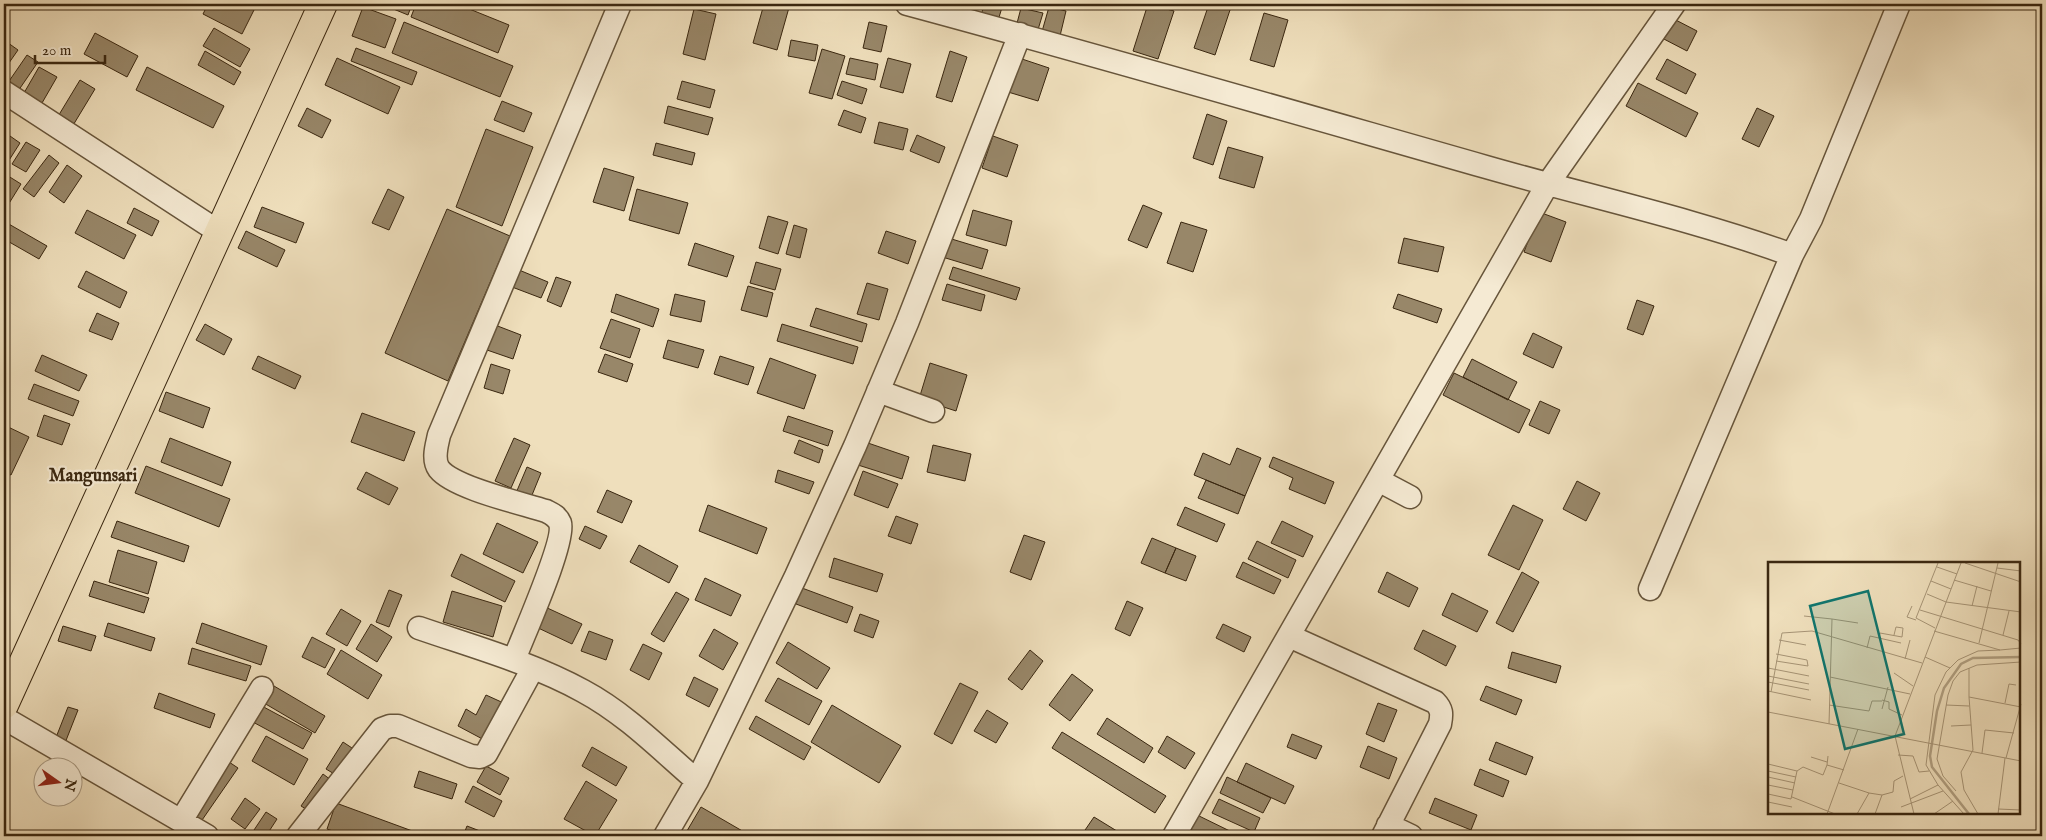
<svg xmlns="http://www.w3.org/2000/svg" width="2046" height="840" viewBox="0 0 2046 840" font-family="'IM FELL English',serif">
  <style>
    .building { fill: #988769; stroke: #3a2710 }
    .lines { fill: none; stroke-linecap: round; stroke-linejoin: round }
    .minor-casing { stroke: #67553b; stroke-width: 25 }
    .major-casing { stroke: #3a2710; stroke-width: 30 }
    .minor { stroke: #f5ead3; stroke-width: 22 }
    .major { stroke: #efdfbc; stroke-width: 28 }
    .labels { text-anchor: middle; dominant-baseline: central; stroke-width: 4.5; stroke-linejoin: round; paint-order: stroke }
    .quarter-label { font-size: 18px; font-weight: bold; fill: #3a2710; stroke: #f5ead3 }
    .inset-river { fill: none; stroke: #b1a082; stroke-width: 2.5 }
    .inset-road { fill: none; stroke: #a79577; stroke-width: 1 }
    .view { fill: #0f766e; fill-opacity: 0.15; stroke: #0f766e; stroke-width: 2.5 }
    .inset-edge { fill: none; stroke: #3a2710; stroke-width: 2.5 }
  </style>
  <rect width="100%" height="100%" fill="#efdfbc"/>
  <filter id="stains"><feTurbulence type="fractalNoise" baseFrequency=".004" numOctaves="4"/><feColorMatrix values="0 0 0 0 .2 0 0 0 0 .09 0 0 0 0 .02 0 0 0 .5 -.17"/></filter>
  <radialGradient id="worn" r=".72"><stop offset=".6" stop-color="#630" stop-opacity="0"/><stop offset="1" stop-color="#630" stop-opacity=".3"/></radialGradient>
  <path class="building" d="M208,4H257L242,34L203,14Z
    M393,4H412L408,15L391,8Z
    M416,4H457L509,25L498,53L411,17Z
    M764,4H790L777,50L753,43Z
    M984,4H1003L997,24L980,20Z
    M1148,4L1174,11L1158,59L1133,51Z
    M1209,4H1232L1215,55L1194,48Z
    M363,7L396,19L385,48L352,36Z
    M1049,7L1066,11L1059,40L1041,35Z
    M1021,8L1043,13L1037,33L1016,27Z
    M694,9L716,14L705,60L683,54Z
    M1264,13L1288,20L1274,67L1250,60Z
    M1670,17L1697,31L1687,51L1660,37Z
    M404,22L513,66L500,97L392,53Z
    M869,22L887,26L881,52L863,48Z
    M214,28L250,49L240,67L203,46Z
    M95,33L138,56L127,77L84,54Z
    M4,40L18,50L4,70Z
    M791,40L818,45L815,61L788,56Z
    M356,48L417,72L412,85L351,61Z
    M822,49L845,56L832,99L809,93Z
    M205,51L241,72L234,85L198,65Z
    M950,51L967,57L952,102L936,97Z
    M27,55L38,62L16,94L5,87Z
    M337,58L400,87L388,114L325,85Z
    M850,58L878,64L875,80L846,74Z
    M888,58L911,64L903,93L880,87Z
    M1019,58L1049,68L1038,101L1008,92Z
    M1667,59L1696,74L1686,94L1656,79Z
    M39,67L57,77L42,103L24,93Z
    M147,67L224,106L213,128L136,90Z
    M80,80L95,89L72,127L57,118Z
    M682,81L715,90L710,108L677,99Z
    M842,81L867,89L862,104L837,95Z
    M1638,83L1698,113L1686,137L1626,106Z
    M502,101L532,113L524,132L494,120Z
    M668,106L713,118L708,135L664,123Z
    M307,108L331,120L322,138L298,126Z
    M1757,108L1774,116L1759,147L1742,139Z
    M844,110L866,118L861,133L838,125Z
    M1207,114L1227,121L1213,165L1193,158Z
    M879,122L908,129L903,150L874,143Z
    M486,129L533,147L502,226L456,207Z
    M917,135L945,147L939,163L910,151Z
    M10,136L20,143L6,165L4,164V147Z
    M993,136L1018,145L1007,177L982,168Z
    M26,142L40,150L26,172L12,164Z
    M656,143L695,153L692,165L653,155Z
    M1228,147L1263,157L1254,188L1219,178Z
    M49,155L59,163L34,197L23,189Z
    M67,165L82,176L64,203L49,192Z
    M604,168L634,177L624,211L593,202Z
    M5,174L21,184L8,205L4,203Z
    M388,189L404,197L389,230L372,223Z
    M637,189L688,203L679,234L629,220Z
    M1143,205L1162,213L1147,248L1128,240Z
    M262,207L304,223L296,243L254,227Z
    M134,208L159,221L152,236L127,223Z
    M447,209L510,236L448,381L385,353Z
    M87,210L136,235L124,259L75,233Z
    M973,210L1012,221L1006,246L966,235Z
    M1539,212L1566,222L1551,262L1524,252Z
    M768,216L788,222L778,254L759,248Z
    M1181,222L1207,230L1193,272L1167,263Z
    M7,223L47,246L39,259L4,239V229Z
    M794,225L807,229L800,258L786,254Z
    M246,231L285,250L277,267L238,248Z
    M886,231L916,241L908,264L878,253Z
    M945,237L988,250L982,269L939,256Z
    M1404,238L1444,247L1438,272L1398,263Z
    M695,243L734,256L727,277L688,265Z
    M756,262L781,269L775,290L750,283Z
    M953,267L1020,288L1016,300L949,279Z
    M519,270L548,282L541,298L512,287Z
    M86,271L127,292L120,308L78,287Z
    M556,277L571,282L561,307L547,301Z
    M867,283L888,289L879,320L857,314Z
    M947,284L985,295L981,311L942,300Z
    M748,286L773,293L767,317L741,310Z
    M616,294L659,309L653,327L611,312Z
    M675,294L705,301L701,322L670,315Z
    M1398,294L1442,309L1437,323L1393,308Z
    M1637,300L1654,306L1643,335L1627,329Z
    M816,308L867,324L862,342L810,326Z
    M97,313L119,323L112,340L89,331Z
    M611,319L640,329L630,358L600,348Z
    M205,324L232,339L224,355L196,340Z
    M782,324L858,347L853,364L777,341Z
    M495,325L521,335L513,359L487,350Z
    M1533,333L1562,347L1553,368L1523,354Z
    M668,340L704,350L698,368L663,358Z
    M605,354L633,364L627,382L598,372Z
    M42,355L87,375L79,391L35,371Z
    M258,356L301,376L295,389L252,369Z
    M720,356L754,367L748,385L714,374Z
    M770,358L816,375L804,409L757,393Z
    M1472,359L1517,382L1508,400L1463,377Z
    M930,363L967,375L956,411L919,399Z
    M491,364L510,370L503,394L484,388Z
    M1454,373L1530,410L1519,433L1443,395Z
    M34,384L79,401L73,416L28,399Z
    M166,392L210,408L203,428L159,411Z
    M1540,401L1560,410L1549,434L1529,425Z
    M362,413L415,432L404,461L351,442Z
    M44,415L70,424L62,445L37,436Z
    M788,416L833,431L828,446L783,431Z
    M4,425L29,437L11,475L4,472Z
    M170,438L231,462L222,486L161,462Z
    M514,438L530,445L511,488L495,481Z
    M799,440L823,450L819,463L794,453Z
    M865,442L909,457L902,479L858,465Z
    M933,445L971,454L965,481L927,472Z
    M1237,448L1261,458L1245,496L1194,475L1203,453L1230,465Z
    M1273,457L1334,482L1325,504L1289,489L1293,478L1269,467Z
    M146,466L230,499L219,527L135,493Z
    M527,467L541,473L530,500L516,493Z
    M778,470L814,482L809,494L775,482Z
    M863,471L898,484L888,508L854,495Z
    M366,472L398,488L389,505L357,489Z
    M1206,480L1245,496L1238,514L1198,498Z
    M1577,481L1600,493L1586,521L1563,509Z
    M607,490L632,501L622,523L597,512Z
    M708,505L767,528L757,554L699,531Z
    M1513,505L1543,520L1519,570L1488,555Z
    M1185,507L1225,524L1217,542L1177,525Z
    M896,516L918,524L911,544L888,536Z
    M117,521L189,546L184,562L111,537Z
    M1282,521L1313,536L1303,557L1271,543Z
    M497,523L538,542L523,573L483,554Z
    M585,526L607,536L600,549L579,539Z
    M1024,535L1045,542L1031,580L1010,572Z
    M1152,538L1176,548L1165,573L1141,563Z
    M1257,541L1296,560L1288,578L1248,559Z
    M639,545L678,566L669,583L630,562Z
    M1176,548L1196,556L1186,581L1165,573Z
    M118,550L157,562L148,594L109,582Z
    M461,554L515,581L505,602L451,576Z
    M834,558L883,574L877,592L829,577Z
    M1243,562L1281,580L1274,594L1236,577Z
    M1387,572L1418,588L1409,607L1378,592Z
    M1522,572L1539,582L1513,632L1496,623Z
    M705,578L741,595L731,616L695,600Z
    M94,581L149,598L144,613L89,596Z
    M802,588L853,607L847,623L796,604Z
    M389,590L402,595L389,627L376,622Z
    M452,591L502,606L493,637L443,622Z
    M676,592L689,599L664,642L651,634Z
    M1452,593L1488,611L1477,632L1442,615Z
    M1127,601L1143,608L1130,636L1115,629Z
    M543,606L582,624L572,644L534,626Z
    M341,609L361,621L347,646L326,634Z
    M860,614L879,621L873,638L854,631Z
    M108,623L155,638L151,651L104,636Z
    M202,623L267,646L261,665L196,643Z
    M371,624L392,637L377,662L356,649Z
    M1223,624L1251,637L1244,652L1216,638Z
    M63,626L96,636L91,651L58,641Z
    M714,629L738,643L723,670L699,656Z
    M1423,630L1456,646L1446,666L1414,649Z
    M589,631L613,640L606,660L581,651Z
    M312,637L335,649L325,668L302,657Z
    M788,642L830,668L817,689L776,663Z
    M643,644L662,653L649,680L630,670Z
    M192,648L251,666L246,681L188,664Z
    M341,650L382,675L368,699L327,674Z
    M1030,650L1043,661L1022,690L1008,679Z
    M1512,652L1561,666L1556,683L1508,668Z
    M1072,674L1093,690L1070,721L1049,705Z
    M694,677L718,689L709,707L686,695Z
    M778,678L822,701L809,725L765,701Z
    M960,683L978,692L952,744L934,734Z
    M274,686L325,716L315,733L264,703Z
    M1486,686L1522,700L1516,715L1480,700Z
    M159,693L215,714L210,728L154,708Z
    M486,695L508,705L490,743L458,726L466,709L476,715Z
    M1378,703L1397,710L1384,742L1366,734Z
    M260,705L312,733L303,749L251,721Z
    M832,705L901,746L879,783L811,742Z
    M68,707L78,710L65,743L55,740Z
    M987,710L1008,723L996,743L974,731Z
    M756,716L811,747L804,760L749,729Z
    M1107,718L1153,748L1144,763L1097,734Z
    M1062,732L1166,796L1155,813L1052,748Z
    M1292,734L1322,746L1316,759L1287,747Z
    M266,736L308,759L294,785L252,761Z
    M1167,736L1195,753L1185,769L1158,752Z
    M343,742L358,752L341,778L326,769Z
    M1496,742L1533,757L1526,775L1489,760Z
    M1368,746L1397,758L1389,779L1360,767Z
    M592,747L627,767L616,786L582,766Z
    M226,760L238,768L200,823L188,815Z
    M1246,763L1294,786L1285,804L1237,782Z
    M486,766L509,778L500,795L477,782Z
    M1480,769L1509,781L1503,797L1474,785Z
    M419,771L457,784L452,799L414,787Z
    M323,774L335,783L314,814L301,806Z
    M1227,777L1271,798L1263,813L1220,793Z
    M586,781L617,800L595,836L564,819Z
    M473,786L502,801L494,817L465,802Z
    M245,798L260,809L245,829L231,819Z
    M1435,798L1477,815L1471,830L1429,813Z
    M1219,799L1260,818L1254,832L1212,813Z
    M336,803L426,836H347L327,829Z
    M701,807L751,836H684Z
    M266,812L277,819L266,836H250Z
    M1193,813L1238,835V836H1201L1186,829Z
    M1094,817L1125,836H1088L1083,833Z
    M467,826L493,836H463Z"/>
  <g class="lines">
    <defs>
      <path id="minor" d="M907,4C1100,56 1293,112 1486,167C1587,196 1693,219 1792,255L1811,219L1899,4
        M4,92L219,232
        M878,391L933,411
        M1378,480L1410,497
        M1650,589L1792,255
        M419,628C474,647 532,663 583,691C626,714 661,750 697,781
        M1289,636L1435,702C1442,709 1442,714 1440,724L1383,836
        M514,660C522,638 566,541 560,523C557,516 552,514 546,511C521,503 454,488 439,469C432,459 437,445 439,435L620,4
        M4,718L207,836
        M181,821L262,688
        M1388,825L1411,836
        M298,836L382,729L390,726H398L471,756L480,757L486,754L533,668
        M665,836L697,781L796,576L855,446L907,323L1020,34
        M1174,836L1547,185L1674,4"/>
      <path id="major" d="M4,705L323,4"/>
    </defs>
    <use href="#minor" class="minor-casing"/>
    <use href="#major" class="major-casing"/>
    <use href="#minor" class="minor"/>
    <use href="#major" class="major"/>
  </g>
  <g class="labels">
    <g class="quarter-label">
      <text x="93" y="476">Mangunsari</text>
    </g>
  </g>
  <g transform="translate(1768 562)">
    <rect width="252" height="252" fill="#efdfbc"/>
    <path class="inset-river" d="M201,252L164,205L162,194L169,149L176,126L193,102L205,96L253,95"/>
    <path class="inset-road" d="M197,1L253,20M169,5L189,12M229,6L253,9M186,18L223,29M163,19L183,27M159,32L178,40L253,50M144,44L139,55L148,58M204,44L209,24M152,48L250,78L253,82M36,54L64,57L61,162M64,57L90,61M167,66L148,56L170,1M166,69L232,88L253,86M235,73L241,49M111,76L112,71L134,75L135,66L128,65L126,73M11,78L38,83M211,81L230,1M99,86L102,74L133,81M157,95L182,106M137,97L142,78M8,99L40,104L39,98L8,92M0,106L41,114M126,111L145,124M0,114L41,122M62,115L142,132M0,120L41,128M0,129L43,138M3,130L14,71L44,69L154,101M201,135V106M114,138L121,140V147L134,153M237,141L241,122L248,123M61,143L101,149L104,139H114M178,143L201,144M114,147L120,125M0,150L253,199M183,164L203,163M214,191L217,168L246,171M130,193L145,194L151,210L161,209M60,194L59,203L76,208M43,195L59,200M238,196L253,142M0,202L29,209L23,237L0,232M0,209L28,215M29,209L35,205L55,213L59,203M0,215L27,221M71,221L101,231L89,252M0,223L25,228M188,229L175,214L169,197L180,133L185,119L192,110L209,103L253,100M101,231L114,233L125,230L126,219L135,214M24,235L67,252M142,237L170,223M0,240L24,245M133,245L175,229M230,247L253,248M59,252L90,167M107,252L114,233M146,252L127,174L193,1M166,252L185,239M196,252L170,223L158,203L167,133L178,110L190,98L210,89L232,88M210,252L196,228L193,210L205,188L201,135L253,145M230,252L237,196"/>
    <path class="view" d="M100,29L136,172L77,187L42,44Z"/>
    <rect width="252" height="252" class="inset-edge"/>
  </g>
  <rect width="2046" height="840" fill="none" stroke="#efdfbc" stroke-width="20"/>
  <rect x="5" y="5" width="2036" height="830" fill="none" stroke="#3a2710" stroke-width="2.5"/>
  <rect x="10" y="10" width="2026" height="820" fill="none" stroke="#3a2710"/>
  <g transform="translate(58 782) rotate(104)"><circle r="24" fill="#f5ead3" stroke="#aa9c85"/>
  <path d="M0-4L9 19L0 12L-9 19Z" fill="#8f2418"/>
  <text y="-8" font-size="14" font-weight="bold" text-anchor="middle" fill="#3a2710">N</text>
  </g>
  <path d="M35 55v8h70v-8" fill="none" stroke="#3a2710" stroke-width="2.5"/>
  <text x="42" y="55" font-size="15" fill="#3a2710" stroke="#f5ead3" stroke-width="4" paint-order="stroke">20 m</text>
  <rect width="100%" height="100%" filter="url(#stains)"/>
  <rect width="100%" height="100%" fill="url(#worn)"/>
</svg>
